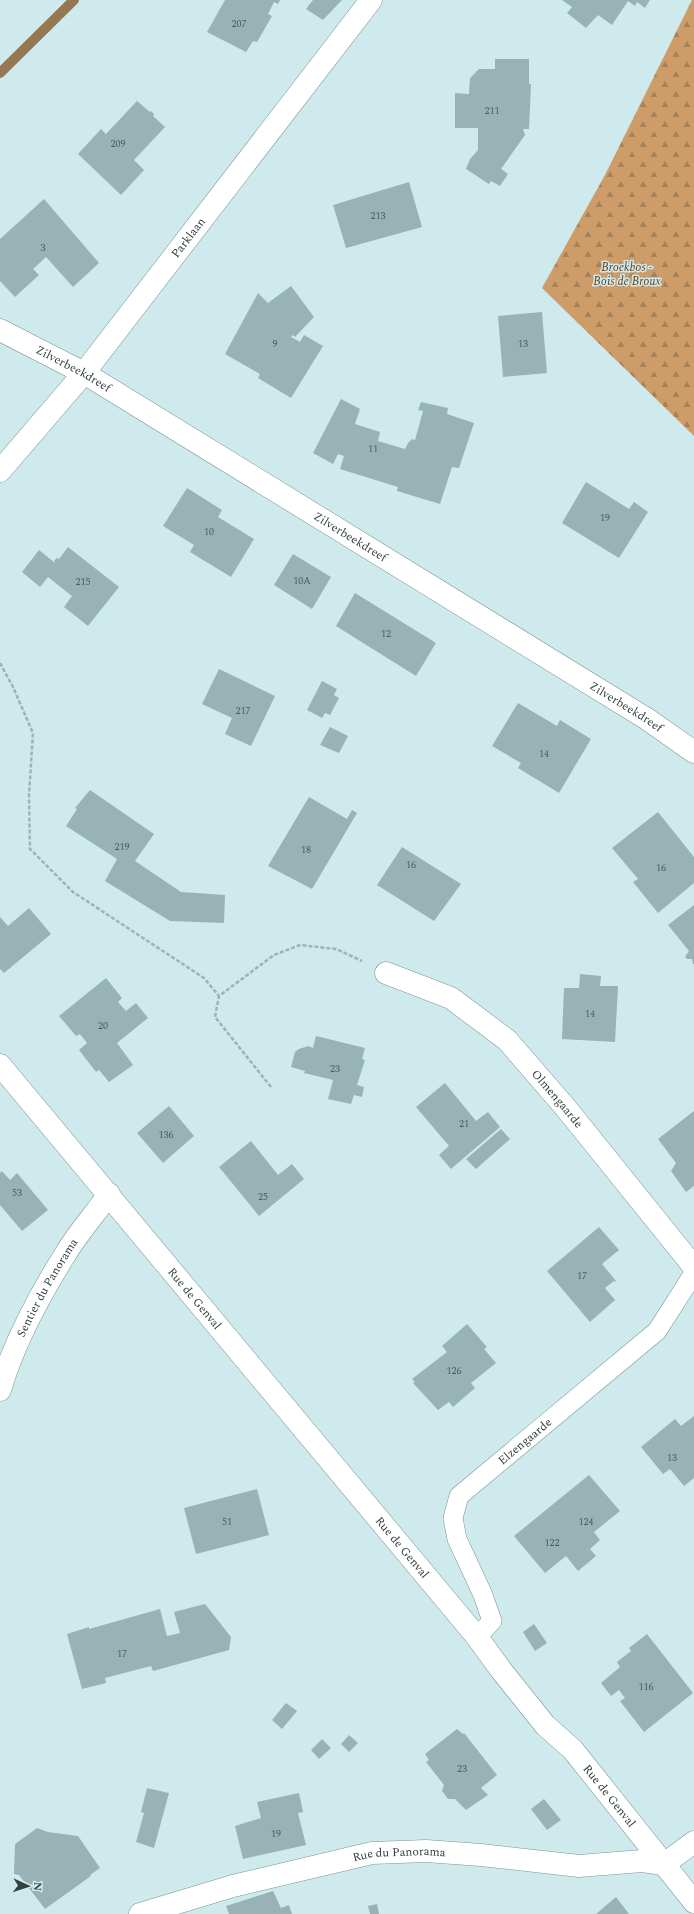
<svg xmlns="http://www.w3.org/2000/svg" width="694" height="1914" viewBox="0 0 694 1914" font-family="Spectral,serif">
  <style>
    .forest { fill: url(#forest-firs) }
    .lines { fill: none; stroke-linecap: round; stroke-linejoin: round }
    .stream { stroke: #957754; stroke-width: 10 }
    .building { fill: #97b3b5 }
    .lane-casing { stroke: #7a9496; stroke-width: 20 }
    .street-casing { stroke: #7a9496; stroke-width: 23 }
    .secondary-casing { stroke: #7a9496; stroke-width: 23 }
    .path { stroke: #9db3b6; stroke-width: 2.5; stroke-dasharray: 4 2; stroke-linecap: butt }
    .lane { stroke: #fff; stroke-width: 19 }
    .street { stroke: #fff; stroke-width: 22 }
    .secondary { stroke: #fff; stroke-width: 22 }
    .labels { text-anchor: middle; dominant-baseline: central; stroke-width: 3; stroke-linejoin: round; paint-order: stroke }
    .number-label { font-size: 10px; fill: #4d5c5d }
    .street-label { font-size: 12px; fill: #343f40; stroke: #ceeaed }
    .park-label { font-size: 12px; font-style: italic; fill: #63411a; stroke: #ceeaed }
  </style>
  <defs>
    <pattern id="forest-firs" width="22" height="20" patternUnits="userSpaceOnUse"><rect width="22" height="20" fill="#cd9c69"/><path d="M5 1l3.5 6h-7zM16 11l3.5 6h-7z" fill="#a78158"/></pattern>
  </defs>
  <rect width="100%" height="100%" fill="#ceeaed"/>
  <path class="forest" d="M692,0H694V436L542,288L605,175Z"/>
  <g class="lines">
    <path class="stream" d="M0,73L74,0"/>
  </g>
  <path class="building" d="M225,0H280L278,4L274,2L268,14L272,16L257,42L253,41L246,52L207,32Z
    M313,0H342L323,20L306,9Z
    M562,0H650L645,8L637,2L635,6L628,1L612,25L598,15L586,28L567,13L572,7Z
    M495,59H529V84H531L529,129H523L525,135L501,169L508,174L500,186L491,181L489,184L466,169L470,159L478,150V128H455V93L469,94L470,78L479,69H495Z
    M137,101L150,112L151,111L154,114L153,116L165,127L134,160L144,170L121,195L78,154L101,129L106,134Z
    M409,182L422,227L346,248L333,205Z
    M44,199L99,263L73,287L46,257L33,269L39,275L15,297L0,281V239Z
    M291,286L314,317L295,337L293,335L291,337L300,342L304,335L323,346L291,398L258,378L260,374L225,354L258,293L268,303Z
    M542,312L547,373L503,377L498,316Z
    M341,399L360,409L355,424L380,432L378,441L405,449L408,443L412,439L415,440L423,411L418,410L421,402L448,408L447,414L474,423L459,468L452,467L440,504L397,491L398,487L340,469L344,456L338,454L333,464L313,453Z
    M586,482L629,509L634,502L648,512L619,558L562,523Z
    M187,488L222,510L218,517L254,539L231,577L190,552L194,545L163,526Z
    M68,547L119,587L88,626L64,607L72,596L48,577L40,587L22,572L39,550L55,563L54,561L57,558L59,559Z
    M293,554L331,577L312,609L274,585Z
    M355,593L436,643L416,676L336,626Z
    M219,669L275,696L251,746L225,734L232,718L202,704Z
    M322,681L337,689L334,695L339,698L330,715L325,713L322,718L307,710Z
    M518,703L557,726L560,720L591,739L559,793L518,768L521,763L492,746Z
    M330,727L348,736L339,753L320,745Z
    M90,790L154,834L135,861L181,892L225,895L224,923L170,921L105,881L117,859L66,826L77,809L75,808Z
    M309,797L347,819L352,810L357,813L312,889L268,866Z
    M658,812L694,857V883L658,913L633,882L638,879L612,848Z
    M402,847L461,884L434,921L377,885Z
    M694,905V964H693L692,959H687L685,957L689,951L668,925Z
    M29,908L51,934L4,973L0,969V917L8,926Z
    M580,974L601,976L600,986H618L615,1042L562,1039L564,988H579Z
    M106,978L122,998L118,1002L126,1011L136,1003L148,1018L117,1043L133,1065L109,1082L99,1070L96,1072L79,1050L87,1043L80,1034L76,1036L59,1016Z
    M316,1036L365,1048L362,1059L365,1060L357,1085L364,1087L362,1097L354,1095L351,1104L328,1099L333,1080L304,1073L305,1071L291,1067L295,1052L299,1049L308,1046L313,1048Z
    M445,1083L476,1121L488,1112L500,1127L451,1169L439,1155L449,1146L416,1107Z
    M169,1106L194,1136L163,1163L137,1133Z
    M694,1111V1186L686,1192L671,1171L676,1163L658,1139Z
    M501,1129L510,1139L476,1169L466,1159Z
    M251,1141L278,1175L292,1164L304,1179L259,1216L219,1167Z
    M2,1171L10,1180L17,1173L48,1210L22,1231L0,1205V1173Z
    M599,1227L619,1250L602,1264L616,1281L615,1282L614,1281L605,1288L615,1300L590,1322L547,1271Z
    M467,1324L487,1347L484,1349L496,1363L471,1383L475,1388L453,1407L449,1402L438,1410L413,1383L415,1382L412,1379L447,1352L442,1346Z
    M694,1416V1478L684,1486L670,1469L663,1474L641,1447L675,1419L681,1426Z
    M589,1475L620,1511L594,1532L600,1540L590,1549L596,1556L578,1571L566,1556L545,1573L514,1536Z
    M257,1489L269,1535L196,1554L184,1508Z
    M205,1604L231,1637L229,1650L153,1671L151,1666L105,1678L106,1683L82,1689L67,1634L89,1627V1629L160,1609L167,1636L180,1633L174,1612Z
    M534,1624L547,1643L535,1651L523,1632Z
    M647,1634L693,1693L644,1732L620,1701L625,1698L619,1690L611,1696L601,1683L620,1667L617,1662L631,1651L629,1648Z
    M286,1703L297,1711L282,1729L272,1720Z
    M457,1729L463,1734L464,1733L497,1775L481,1788L488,1795L466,1810L455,1799H448L442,1791L444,1785L426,1762L429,1760L425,1754Z
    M349,1735L358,1743L349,1752L341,1744Z
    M322,1739L331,1748L319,1759L311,1750Z
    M147,1788L169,1793L154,1848L136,1842L144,1813L141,1812Z
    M299,1793L303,1812L298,1813L306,1845L243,1859L235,1826L261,1818L257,1802Z
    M544,1799L561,1820L547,1830L531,1809Z
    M37,1828L48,1832L78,1836L100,1868L90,1875L91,1876L45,1909L19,1875L14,1874L15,1844Z
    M273,1891L281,1908L289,1905L292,1914H229L226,1906Z
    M616,1897L629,1914H596Z
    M377,1904L379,1914H370L368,1906Z"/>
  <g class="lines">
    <defs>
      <g id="lane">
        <path id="s1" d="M477,1637L492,1621L483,1595L457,1539L453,1518L459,1496L657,1331L694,1273"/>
      </g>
      <g id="street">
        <path id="s2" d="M0,330L84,373L647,719L694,752"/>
        <path id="s3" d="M0,471L84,373L371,0"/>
        <path id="s4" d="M386,973L451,998L507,1040L565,1107L694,1267"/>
        <path id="s5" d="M0,1390C14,1342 39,1296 66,1253C78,1233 95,1214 109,1194"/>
        <path id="s6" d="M140,1914L233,1886L372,1853L426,1851L481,1855L579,1866L642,1861L664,1864L694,1842"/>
      </g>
      <g id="secondary">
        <path id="s7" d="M0,1065L477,1637L501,1670L545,1725L573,1750L694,1902"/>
      </g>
    </defs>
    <use href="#lane" class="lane-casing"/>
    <use href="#street" class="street-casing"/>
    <use href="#secondary" class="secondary-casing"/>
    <path class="path" d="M0,663L13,687L33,733L29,795L30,849L73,892L204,978L219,996
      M271,1087L215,1017L219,996L274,955L300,945L336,949L362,961"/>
    <use href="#lane" class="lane"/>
    <use href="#street" class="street"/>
    <use href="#secondary" class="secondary"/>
  </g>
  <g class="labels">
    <g class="number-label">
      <text x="239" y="24">207</text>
      <text x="492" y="111">211</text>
      <text x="118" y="144">209</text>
      <text x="378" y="216">213</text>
      <text x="43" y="248">3</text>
      <text x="275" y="344">9</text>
      <text x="523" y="344">13</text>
      <text x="373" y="449">11</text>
      <text x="605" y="518">19</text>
      <text x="209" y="532">10</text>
      <text x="302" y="581">10A</text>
      <text x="83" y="582">215</text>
      <text x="386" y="634">12</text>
      <text x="243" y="711">217</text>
      <text x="544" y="754">14</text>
      <text x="122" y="847">219</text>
      <text x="306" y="850">18</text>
      <text x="411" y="865">16</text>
      <text x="661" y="868">16</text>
      <text x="590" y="1014">14</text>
      <text x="103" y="1026">20</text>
      <text x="335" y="1069">23</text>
      <text x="464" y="1124">21</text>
      <text x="166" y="1135">136</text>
      <text x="17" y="1193">53</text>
      <text x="263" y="1197">25</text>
      <text x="582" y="1276">17</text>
      <text x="454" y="1371">126</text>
      <text x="672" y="1458">13</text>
      <text x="227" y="1522">51</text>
      <text x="586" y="1522">124</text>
      <text x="552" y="1543">122</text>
      <text x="122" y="1654">17</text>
      <text x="646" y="1687">116</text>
      <text x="462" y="1769">23</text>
      <text x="276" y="1834">19</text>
    </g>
    <g class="street-label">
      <text stroke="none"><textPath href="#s3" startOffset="300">Parklaan</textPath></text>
      <text stroke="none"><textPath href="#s2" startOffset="83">Zilverbeekdreef</textPath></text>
      <text stroke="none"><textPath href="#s2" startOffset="407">Zilverbeekdreef</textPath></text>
      <text stroke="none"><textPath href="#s2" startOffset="731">Zilverbeekdreef</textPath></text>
      <text stroke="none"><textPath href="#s4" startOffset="217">Olmengaarde</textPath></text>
      <text stroke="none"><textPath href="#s5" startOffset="113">Sentier du Panorama</textPath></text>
      <text stroke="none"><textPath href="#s7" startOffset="304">Rue de Genval</textPath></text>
      <text stroke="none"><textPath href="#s1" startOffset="241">Elzengaarde</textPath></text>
      <text stroke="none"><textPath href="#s7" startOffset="628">Rue de Genval</textPath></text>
      <text stroke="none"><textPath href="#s7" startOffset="952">Rue de Genval</textPath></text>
      <text stroke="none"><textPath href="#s6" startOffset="267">Rue du Panorama</textPath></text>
    </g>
    <g class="park-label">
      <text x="627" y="267">Broekbos -<tspan x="627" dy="14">Bois de Broux</tspan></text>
    </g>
  </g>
  <g transform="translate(28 1886) rotate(93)" stroke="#ceeaed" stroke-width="3" paint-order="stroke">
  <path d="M0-3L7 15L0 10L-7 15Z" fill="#343f40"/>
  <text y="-6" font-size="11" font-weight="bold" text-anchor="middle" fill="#343f40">N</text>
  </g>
</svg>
